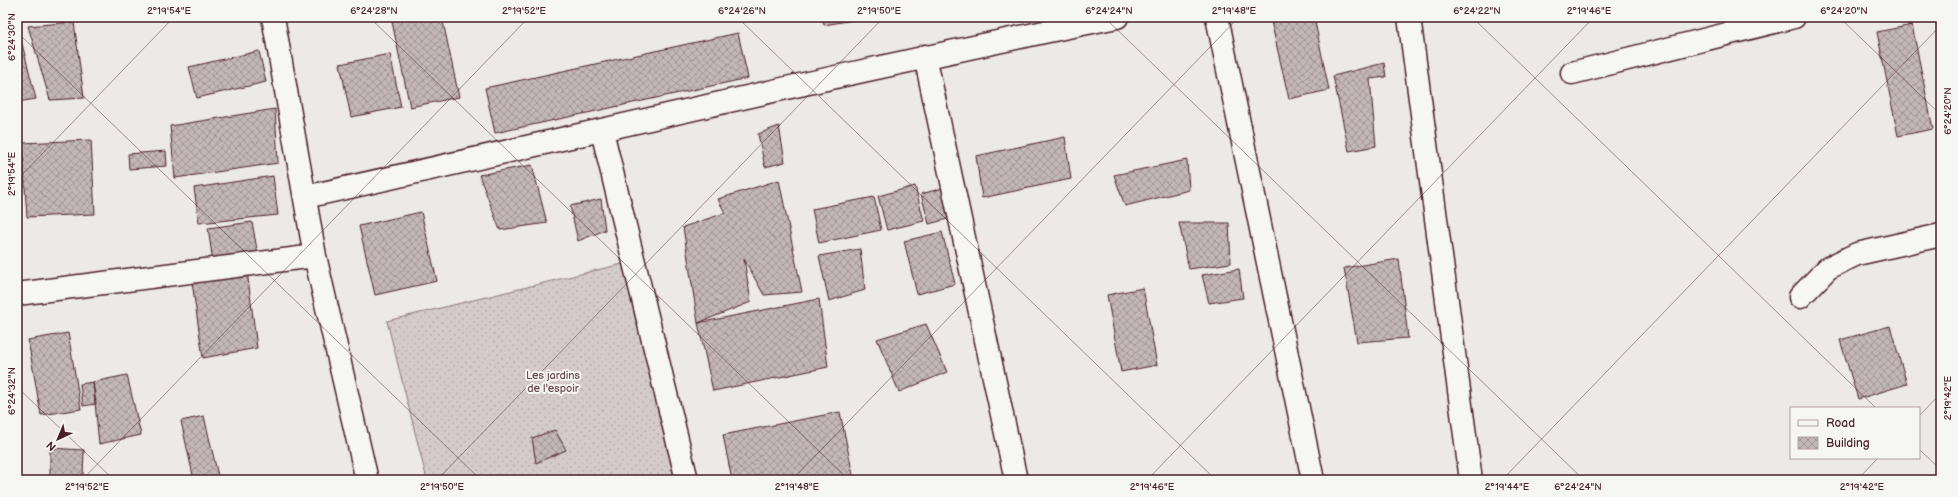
<svg xmlns="http://www.w3.org/2000/svg" width="1958" height="497" viewBox="0 0 1958 497" font-family="'Balsamiq Sans',sans-serif">
  <style>
    .garden { fill: url(#garden-dots); stroke: #8f757a }
    .building { fill: url(#building-cross-hatch); stroke: #4a1f2b }
    .lines { fill: none; stroke-linecap: round; stroke-linejoin: round }
    .minor-casing { stroke: #4a1f2b; stroke-width: 25 }
    .minor { stroke: #f6f6f2; stroke-width: 22 }
    .ticks { fill: none; stroke: #4a1f2b; stroke-width: 1; stroke-opacity: 0.45 }
    .labels { text-anchor: middle; dominant-baseline: central; stroke-width: 4; stroke-linejoin: round; paint-order: stroke }
    .park-label { font-size: 11px; fill: #6c4a53; stroke: #f6f6f2 }
    .neatline { fill: none; stroke: #4a1f2b; stroke-width: 1.5 }
    .ticks-label { font-size: 10px; text-anchor: middle; fill: #4a1f2b }
  </style>
  <defs>
    <pattern id="garden-dots" width="8" height="8" patternUnits="userSpaceOnUse"><rect width="8" height="8" fill="#d4cbca"/><path d="M2 2h.1M6 6h.1" fill="none" stroke="#b8aeae" stroke-width="1.8" stroke-linecap="round"/></pattern>
    <pattern id="building-cross-hatch" width="8" height="8" patternUnits="userSpaceOnUse"><rect width="8" height="8" fill="#c4b7b7"/><path d="M0 0l8 8M0 8l8-8" fill="none" stroke="#a19495"/></pattern>
  </defs>
  <rect width="100%" height="100%" fill="#ece9e6"/>
  <filter id="ink" filterUnits="userSpaceOnUse"><feTurbulence type="fractalNoise" baseFrequency=".025" numOctaves="2"/><feDisplacementMap in="SourceGraphic" scale="8" xChannelSelector="R" yChannelSelector="G"/><feConvolveMatrix kernelMatrix="1 2 1 2 8 2 1 2 1" color-interpolation-filters="sRGB"/></filter>
  <g filter="url(#ink)">
    <path class="garden" d="M626,263L680,480H427L387,321Z"/>
    <path class="building" d="M391,17H442L459,97L410,107Z
      M739,17H761L740,20Z
      M822,17H871L824,25Z
      M1270,17H1314L1329,90L1289,99Z
      M74,22L84,98L50,100L28,26Z
      M17,24L36,99L17,102Z
      M1912,25L1933,129L1898,136L1877,32Z
      M738,33L748,78L495,133L485,88Z
      M259,51L266,82L197,98L189,67Z
      M390,54L401,107L351,117L340,64Z
      M1384,63L1386,77L1370,79L1376,146L1349,151L1333,76Z
      M275,109L278,163L175,178L170,126Z
      M779,126L785,162L765,167L758,134Z
      M1065,137L1071,179L982,198L976,156Z
      M91,140L95,214L27,217L22,143Z
      M166,151L167,166L129,169L128,154Z
      M1187,160L1189,190L1125,206L1114,175Z
      M532,165L547,223L500,230L479,175Z
      M273,176L278,215L199,223L194,188Z
      M779,180L802,292L764,295L744,259L751,302L698,323L683,227L725,213L718,199Z
      M915,186L924,221L887,230L878,196Z
      M943,188L951,218L929,224L921,194Z
      M874,197L881,230L819,243L812,209Z
      M601,199L605,230L578,241L570,206Z
      M421,212L437,281L375,295L359,226Z
      M252,222L258,255L213,262L208,228Z
      M1179,223H1229L1231,263L1189,269Z
      M942,232L955,284L917,294L904,241Z
      M860,249L865,290L829,301L819,256Z
      M1399,259L1408,338L1357,342L1344,268Z
      M1239,269L1243,298L1209,303L1202,275Z
      M247,271L257,348L203,358L192,282Z
      M1143,288L1157,365L1121,372L1107,295Z
      M819,299L828,367L713,391L698,323Z
      M926,324L947,372L899,392L877,339Z
      M1890,326L1907,384L1858,399L1840,340Z
      M68,333L81,409L41,415L28,340Z
      M127,375L141,435L99,444L93,382Z
      M93,382L96,404L83,406L80,384Z
      M840,412L854,480H732L723,435Z
      M204,416L219,480H194L181,421Z
      M555,430L566,450L536,463L532,438Z
      M50,448L84,450L83,476L50,477Z"/>
    <g class="lines">
      <defs>
        <path id="minor" d="M273,17L315,256L367,480
          M1217,17L1313,480
          M1409,17L1471,480
          M925,56L1016,480
          M1572,73L1794,17
          M602,131L687,480
          M305,197C576,137 845,72 1117,17
          M17,294L315,256
          M1800,297L1828,268L1857,254L1941,235"/>
      </defs>
      <use href="#minor" class="minor-casing"/>
      <use href="#minor" class="minor"/>
    </g>
  </g>
  <path class="ticks" d="M369,17L849,480M737,17L1216,480M1104,17L1584,480M1472,17L1876,408M1839,17L1941,115M17,32L481,480M17,180L174,17M17,387L114,480M1919,416L1941,393M1919,449L1941,470M82,480L529,17M437,480L884,17M792,480L1239,17M1147,480L1594,17M1502,480L1941,25M1857,480L1878,458"/>
  <g class="labels">
    <g class="park-label">
      <text x="553" y="375">Les jardins<tspan x="553" dy="13">de l'espoir</tspan></text>
    </g>
  </g>
  <rect width="1958" height="497" fill="none" stroke="#f6f6f2" stroke-width="44"/>
  <rect x="1790" y="407" width="130" height="52" fill="#f6f6f2" stroke="#b1a0a2"/>
  <rect x="1798" y="420" width="20" height="6" fill="#f6f6f2" stroke="#b1a0a2"/>
  <text x="1826" y="427" font-size="12" fill="#4a1f2b">Road</text>
  <rect x="1798" y="437" width="20" height="12" fill="url(#building-cross-hatch)" stroke="#b1a0a2"/>
  <text x="1826" y="447" font-size="12" fill="#4a1f2b">Building</text>
  <g transform="translate(58 439) rotate(224)" stroke="#f6f6f2" stroke-width="3" paint-order="stroke">
  <path d="M0-3L7 15L0 10L-7 15Z" fill="#4a1f2b"/>
  <text y="-6" font-size="11" font-weight="bold" text-anchor="middle" fill="#4a1f2b">N</text>
  </g>
  <rect x="22" y="22" width="1914" height="453" class="neatline"/>
  <g class="ticks-label">
    <text x="169" y="14">2°19'54"E</text>
    <text x="374" y="14">6°24'28"N</text>
    <text x="524" y="14">2°19'52"E</text>
    <text x="742" y="14">6°24'26"N</text>
    <text x="879" y="14">2°19'50"E</text>
    <text x="1109" y="14">6°24'24"N</text>
    <text x="1234" y="14">2°19'48"E</text>
    <text x="1477" y="14">6°24'22"N</text>
    <text x="1589" y="14">2°19'46"E</text>
    <text x="1844" y="14">6°24'20"N</text>
    <text transform="translate(11 37) rotate(-90)" y="4">6°24'30"N</text>
    <text transform="translate(1947 111) rotate(-90)" y="4">6°24'20"N</text>
    <text transform="translate(11 174) rotate(-90)" y="4">2°19'54"E</text>
    <text transform="translate(11 391) rotate(-90)" y="4">6°24'32"N</text>
    <text transform="translate(1947 398) rotate(-90)" y="4">2°19'42"E</text>
    <text x="87" y="490">2°19'52"E</text>
    <text x="442" y="490">2°19'50"E</text>
    <text x="797" y="490">2°19'48"E</text>
    <text x="1152" y="490">2°19'46"E</text>
    <text x="1507" y="490">2°19'44"E</text>
    <text x="1578" y="490">6°24'24"N</text>
    <text x="1862" y="490">2°19'42"E</text>
  </g>
</svg>
